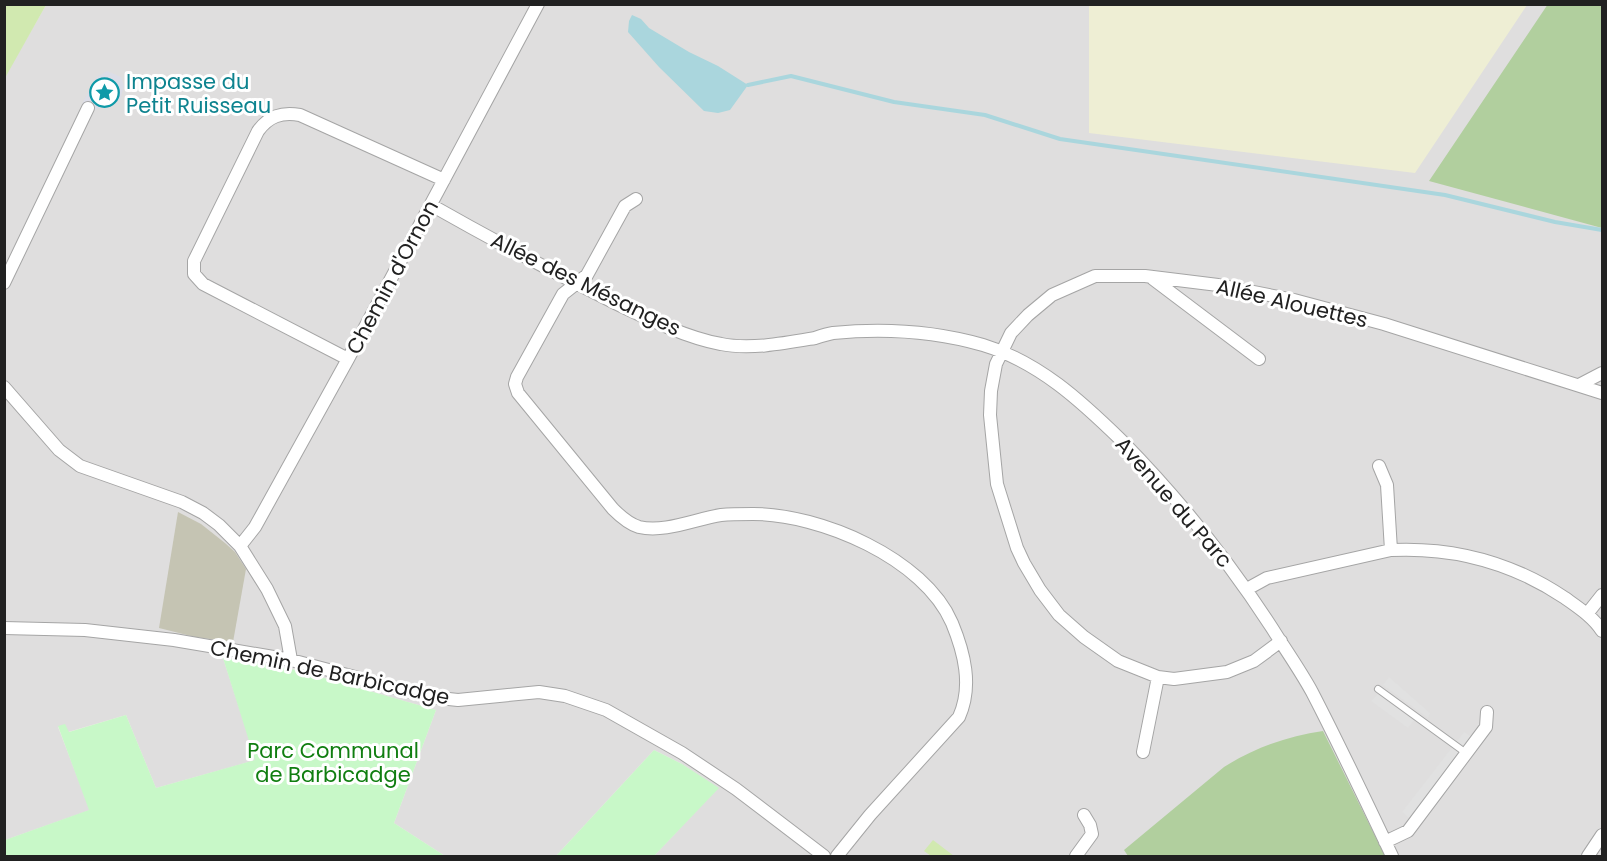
<svg xmlns="http://www.w3.org/2000/svg" width="1607" height="861" viewBox="0 0 1607 861" font-family="Poppins,sans-serif">
  <style>
    .residential { fill: #dfdede }
    .construction { fill: #c5c4b3 }
    .farmland { fill: #eeeed4 }
    .grass { fill: #d1e9b0 }
    .forest { fill: #b1cf9e }
    .park { fill: #c8f8c8 }
    .parking { fill: #e1e1e1 }
    .plaza { fill: #dcdde7 }
    .water { fill: #aad6dd }
    .lines { fill: none; stroke-linecap: round; stroke-linejoin: round }
    .stream { stroke: #aad6dd; stroke-width: 4 }
    .service-casing { stroke: #a5a5a5; stroke-width: 8 }
    .minor-casing { stroke: #a5a5a5; stroke-width: 14 }
    .service { stroke: #fff; stroke-width: 6 }
    .minor { stroke: #fff; stroke-width: 12 }
    .labels { text-anchor: middle; dominant-baseline: central; stroke-width: 6; stroke-linejoin: round; paint-order: stroke }
    .culture-label { font-size: 21px; fill: #0d838f; stroke: #fff; text-anchor: start }
    .street-label { font-size: 21px; fill: #212121; stroke: #fff }
    .park-label { font-size: 21px; fill: #107e10; stroke: #fff }
  </style>
  <rect width="100%" height="100%" fill="#f1ede8"/>
  <path class="residential" d="M46,5H1602V856H654L718,788L682,764L654,750L556,856H445L394,823L436,710L296,670L223,658L256,760L156,788L126,715L68,732L65,725L58,727L90,810L5,840L4,78Z"/>
  <path class="construction" d="M178,512L201,524L225,543L235,552L246,569L233,642L195,637L159,628Z"/>
  <path class="farmland" d="M1089,5V4L1527,5L1415,173L1089,133Z"/>
  <path class="grass" d="M5,4L46,5L5,78L4,5Z
    M933,840L954,856H931L924,851Z"/>
  <path class="forest" d="M1548,4L1602,5V228L1429,181Z
    M1323,731L1385,856H1128L1124,850L1224,767C1254,748 1288,736 1323,731Z"/>
  <path class="park" d="M223,658L296,670L436,710L394,823L445,856H5V840L89,810L58,726L65,724L69,732L126,715L156,788L255,760Z
    M654,750L682,764L719,788L654,856H556Z"/>
  <path class="parking" d="M1389,677L1430,713L1428,718L1383,685Z
    M1378,694L1414,720L1408,728L1371,701Z
    M1464,732L1472,737L1409,818L1402,812Z"/>
  <path class="plaza" d="M107,71L121,77L124,86L120,100L94,110L88,108L82,104L97,77Z"/>
  <path class="water" d="M632,15L641,19L649,28L689,52L718,66L748,85L730,110L718,113L704,111L659,67L628,32L629,21Z"/>
  <g class="lines">
    <path class="stream" d="M748,85L791,76L894,102L985,115L1060,139L1445,195L1555,222L1602,230"/>
    <defs>
      <path id="service" d="M1378,689L1466,753"/>
      <path id="minor" d="M636,199L625,206L587,275L563,294L517,377L515,384L518,393L613,509C620,516 629,524 639,527C665,533 695,519 721,515C731,514 742,514 753,514C820,514 924,558 952,623C964,652 973,686 959,717L870,815L837,856
        M431,205C491,239 553,272 615,303C646,318 687,338 721,344C750,350 786,343 815,338C821,336 827,334 833,333C884,328 934,331 983,345C1039,362 1081,401 1122,441C1178,498 1228,560 1272,628C1285,649 1300,670 1312,692C1340,746 1366,801 1392,856
        M1153,279L1259,359
        M4,283L88,108
        M348,359L203,284L194,274V261L258,131C269,116 281,112 300,115L444,180
        M1579,385L1602,373
        M4,387L59,450L80,466L182,502L203,513L219,525L240,546L267,589L285,626L291,660
        M1379,466L1387,485L1391,550
        M240,546L255,527L348,359L538,4
        M1247,589L1267,578L1391,550C1454,547 1513,563 1565,598C1579,608 1593,617 1602,631
        M1587,614L1602,595
        M4,628L85,630L174,640L291,660L430,697L458,700L539,692L565,696L606,710L682,753L736,789L824,856
        M1281,641L1254,661L1227,672L1174,679L1158,677L1118,661L1084,637L1059,615L1040,590L1024,563L1017,548L997,484L990,415L991,391L996,364L1011,333L1028,315L1052,295L1095,276H1145L1218,285L1294,300L1384,324L1602,393
        M1143,752L1158,677
        M1385,842L1408,831L1486,727L1487,712
        M1076,856L1092,834L1090,825L1084,815
        M1588,856L1602,835"/>
    </defs>
    <use href="#service" class="service-casing"/>
    <use href="#minor" class="minor-casing"/>
    <use href="#service" class="service"/>
    <use href="#minor" class="minor"/>
  </g>
  <defs>
    <symbol id="sight-ring" viewBox="-11 -11 22 22"><circle r="9.5" fill="#fff" stroke="#0f9aa8" stroke-width="1.5"/><path d="M0-6L1.8-2.2L6-1.7L2.9 1.2L3.7 5.4L0 3.3L-3.7 5.4L-2.9 1.2L-6-1.7L-1.8-2.2Z" fill="#0f9aa8"/></symbol>
  </defs>
  <g fill-rule="evenodd">
    <use href="#sight-ring" x="88" y="76" width="33" height="33"/>
  </g>
  <g class="labels">
    <g class="culture-label">
      <text x="126" y="81">Impasse du<tspan x="126" dy="24">Petit Ruisseau</tspan></text>
    </g>
    <g class="street-label">
      <text transform="translate(392 277) rotate(-62)">Chemin d'Ornon</text>
      <text transform="translate(586 284) rotate(26)">Allée des Mésanges</text>
      <text transform="translate(1292 303) rotate(13)">Allée Alouettes</text>
      <text transform="translate(1174 502) rotate(49)">Avenue du Parc</text>
      <text transform="translate(330 672) rotate(12)">Chemin de Barbicadge</text>
    </g>
    <g class="park-label">
      <text x="333" y="750">Parc Communal<tspan x="333" dy="24">de Barbicadge</tspan></text>
    </g>
  </g>
  <rect width="1607" height="861" fill="none" stroke="#212121" stroke-width="12"/>
</svg>
